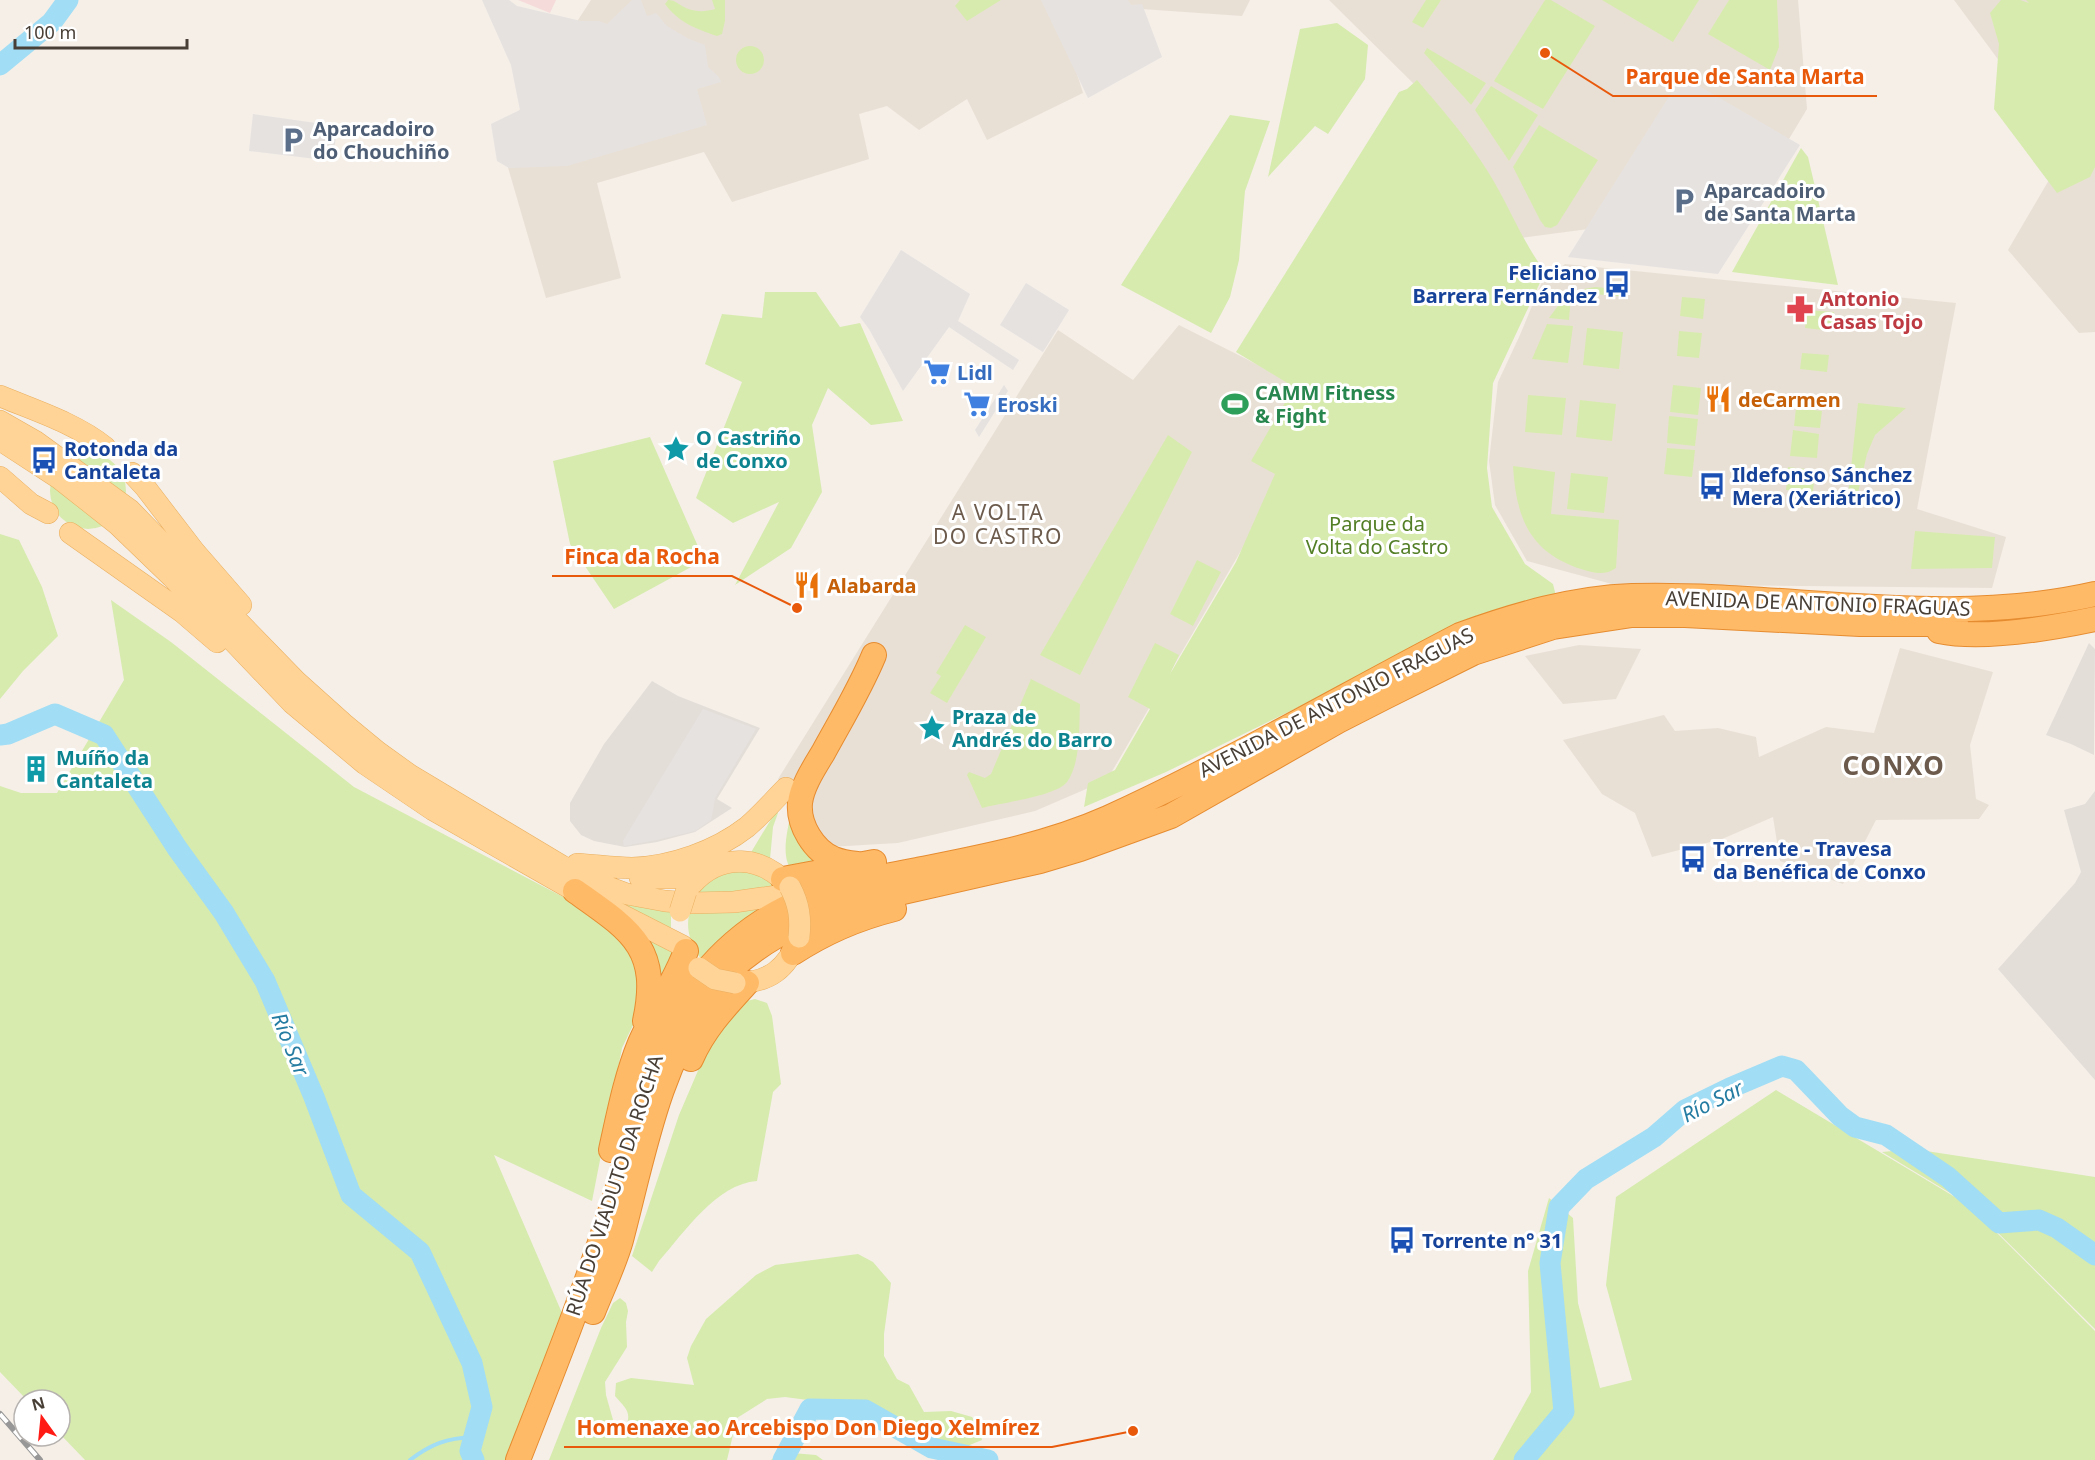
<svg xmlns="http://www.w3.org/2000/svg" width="2095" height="1460" viewBox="0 0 2095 1460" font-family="'Noto Sans',sans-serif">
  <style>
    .residential { fill: #e9e0d5 }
    .industrial { fill: #e4ded9 }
    .medical { fill: #f6dbdb }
    .green { fill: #d7ebae }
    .parking { fill: #e6e2e0 }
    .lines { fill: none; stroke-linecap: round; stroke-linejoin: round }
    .stream { stroke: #a1ddf4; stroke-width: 4 }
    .river { stroke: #a1ddf4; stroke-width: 21 }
    .major-casing { stroke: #eaaf60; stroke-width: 22 }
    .highway-casing { stroke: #e68c30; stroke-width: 26 }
    .major { stroke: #ffd496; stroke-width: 21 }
    .highway { stroke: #ffba68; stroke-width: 24 }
    .rail-casing { stroke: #979797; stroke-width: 6 }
    .rail { stroke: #fff; stroke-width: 4; stroke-dasharray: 11; stroke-linecap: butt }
    .major-bridge-casing { stroke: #eaaf60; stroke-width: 22; stroke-linecap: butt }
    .major-bridge { stroke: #ffd496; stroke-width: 21 }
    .labels { text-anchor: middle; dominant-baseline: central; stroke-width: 6; stroke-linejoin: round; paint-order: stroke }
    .service-label { font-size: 20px; font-weight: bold; fill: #4e5e75; stroke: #fff; text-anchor: start }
    .transit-label { font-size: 20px; font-weight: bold; fill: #164399; stroke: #fff; text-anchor: start }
    .health-label { font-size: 20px; font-weight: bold; fill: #be3a42; stroke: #fff; text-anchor: start }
    .shop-label { font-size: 20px; font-weight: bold; fill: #366cbe; stroke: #fff; text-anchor: start }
    .leisure-label { font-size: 20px; font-weight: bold; fill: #27864d; stroke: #fff; text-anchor: start }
    .food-label { font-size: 20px; font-weight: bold; fill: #c56008; stroke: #fff; text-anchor: start }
    .culture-label { font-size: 20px; font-weight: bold; fill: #0d838f; stroke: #fff; text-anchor: start }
    .park-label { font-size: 20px; fill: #527e25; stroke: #fff }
    .street-label { font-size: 20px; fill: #483f36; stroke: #fff }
    .neighbourhood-label { font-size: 21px; letter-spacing: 1.5px; fill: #6c5b4c; stroke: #fff }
    .water-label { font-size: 21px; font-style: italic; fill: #257ca2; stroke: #fff }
    .district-label { font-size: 26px; font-weight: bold; letter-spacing: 1.5px; fill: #6c5b4c; stroke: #fff }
    .leader { fill: none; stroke: #e8590c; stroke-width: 2 }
    .callout-dot { fill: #e8590c; stroke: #fff; stroke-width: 2 }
    .callout-label { font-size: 21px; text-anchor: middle; font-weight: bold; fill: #e8590c; stroke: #fff; stroke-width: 6; stroke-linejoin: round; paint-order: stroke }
  </style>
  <rect width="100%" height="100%" fill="#f5efe8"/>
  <path class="residential" d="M591,0H1054L1083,93L987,140L967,99L919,130L887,106L859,114L869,159L732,202L704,152L597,183L621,278L546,298L500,140Z
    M1112,0H1250L1242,16L1113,7Z
    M1329,0H1798L1807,109L1712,267L1596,228L1521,238L1417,87Z
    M1954,0H2095V332L2079,333L2008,250L2066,151Z
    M1565,264L1956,303L1917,509L2006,537L1992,588L1612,584L1527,561L1495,505L1489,461L1498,382L1520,335L1542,282Z
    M1179,325L1300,386L1281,470L1267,506L1107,780L1035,811L898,843L829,847L795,797L778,779L1058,330L1133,380Z
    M1579,645L1641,649L1616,699L1563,704L1525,656Z
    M1900,648L1993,672L1970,745L1976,799L1989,805L1979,819L1876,820L1843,884L1780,861L1773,817L1722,839L1652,857L1635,813L1602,794L1563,740L1664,715L1675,731L1718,728L1756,737L1759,757L1826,727L1874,733Z"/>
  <path class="industrial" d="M2089,643L2095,649L2094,755L2071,744L2046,735Z
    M652,681L678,696L760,728L717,799L732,808L695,832L657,842L625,847L594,841L581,835L570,821V803L604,744Z
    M2095,791V1080L1998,969L2075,883L2081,872L2064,810L2085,804Z"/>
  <path class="medical" d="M518,0H556L550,13Z"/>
  <path class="green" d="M668,0C676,0 679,5 686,8C695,12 705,12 715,9L712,0H725V21L722,34L717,36C696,29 678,22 665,4Z
    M960,0H1001L967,21L955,6Z
    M1426,0H1441L1423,28L1412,22Z
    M1545,0H1551L1595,26L1543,109L1494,81Z
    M1602,0H1699L1673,42Z
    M1729,0H1777L1779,47L1770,70L1708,34Z
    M2001,0H2020L2029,3L2026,0H2095V167L2090,177L2057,193L1994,109L1999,44L1990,13Z
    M1337,23L1368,45L1365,79L1328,134L1315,126L1268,177L1300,29Z
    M736 60a14 14 0 1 1 28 0a14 14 0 1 1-28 0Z
    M1427,48L1486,83L1471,105L1424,53Z
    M1417,80C1440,107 1464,134 1483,164C1506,198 1520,238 1545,272L1493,383L1487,468L1492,507L1525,564L1553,584L1556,596L1474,621L1166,772L1084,807L1088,783L1115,770L1150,709L1128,697L1155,643L1179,655L1170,674L1236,562L1275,474L1251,461L1294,387L1236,352L1399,92L1407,89Z
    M1491,86L1538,115L1509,161L1475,110Z
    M1230,115L1270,121L1245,191L1239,260L1230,297L1211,333L1121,285Z
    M1539,125L1598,160L1557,225L1551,228L1545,227L1540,220L1513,167Z
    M1801,148L1808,157L1838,285L1732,272Z
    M1595,287L1629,290L1627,297L1583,293L1584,289Z
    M765,292H816L840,327L860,323L903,421L871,425L828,388L812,425L822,492L791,548L735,585L779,502L733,523L696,498L742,382L705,364L722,314L762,318Z
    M1571,295L1569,320L1549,318L1560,303Z
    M1682,297L1705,299L1703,319L1680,316Z
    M1807,310L1834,312L1832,331L1805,328Z
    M1547,324L1573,326L1568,363L1532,359Z
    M1587,328L1623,332L1619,369L1583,365Z
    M1679,331L1702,333L1699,358L1677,356Z
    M1802,353L1829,355L1827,372L1800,369Z
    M1673,385L1701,388L1698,415L1670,412Z
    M1528,395L1566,398L1562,435L1525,432Z
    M1580,400L1616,404L1612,441L1576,437Z
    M1858,403L1906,408L1875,435L1867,454L1857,497L1848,496Z
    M1796,408L1822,411L1820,428L1794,426Z
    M1669,416L1698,419L1695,446L1667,443Z
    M1793,430L1819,434L1817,458L1790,456Z
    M1168,435L1192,452L1080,675L1040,655Z
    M650,437L704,560L614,609L570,544L553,461Z
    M1667,448L1695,450L1692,477L1664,474Z
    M50 491a38 38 0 1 1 76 0a38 38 0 1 1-76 0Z
    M1513,466L1555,472L1551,514L1619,520L1616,568C1605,576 1593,573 1581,569C1529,552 1516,517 1513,466Z
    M1788,467L1815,470L1813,492L1786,490Z
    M1571,473L1608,477L1604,513L1567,509Z
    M1915,531L1995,537L1992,568L1911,569Z
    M0,534L19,540L42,587L58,636L23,671L0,699Z
    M1197,560L1221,572L1193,626L1170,614Z
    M111,600L171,642L354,787L590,911L625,941L641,975L635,1021L622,1048L592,1201L494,1155L562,1313L505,1460H85L60,1434V1400H27L0,1372V786L21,793H57L124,680Z
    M965,625L986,637L947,703L930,693L941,676L936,673Z
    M1031,679L1080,704C1079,726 1081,763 1067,782C1057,796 1001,803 982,808L967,775L969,772L985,778L991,774Z
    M776,811L778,813L773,827L770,859L750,854Z
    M791,812L831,864L790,868C781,853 788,829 791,812Z
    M744,871L767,878L778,891L695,898C706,880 723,872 744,871Z
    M575,881L671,912V928Z
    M769,905L701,959C690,944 685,928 690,911Z
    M639,931L671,949L673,954L657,995Z
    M755,999L767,1003L772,1016L781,1084L773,1092L757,1181C716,1184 684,1233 659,1261L652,1272L632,1256L679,1115L709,1045L743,1002Z
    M1776,1090L1970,1206L2095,1331V1460H1493L1531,1392L1528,1271L1549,1198L1573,1218L1578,1303L1600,1388L1632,1380L1606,1285L1616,1197Z
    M1913,1149L2095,1177V1329L1970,1205L1882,1152Z
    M858,1254L873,1262L891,1283L884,1334V1356L897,1379L909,1385L924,1412L951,1411L972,1417L979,1428L982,1440L955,1451L930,1443L893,1419L868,1408L785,1397L767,1399L737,1418L727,1460H549L601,1328L613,1303L620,1298L626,1303L628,1311L626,1322L627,1347L605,1382L606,1395L615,1427L625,1428C633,1412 625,1408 615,1396L616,1383L631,1378L694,1385L687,1358L691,1346L706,1319L756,1275L775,1265Z
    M780,1452L816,1455L823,1460H771Z"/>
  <path class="parking" d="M482,0H509L517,6L581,21H599L607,24L632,0H641L647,16L656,13L667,26L687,38L705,45L708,67L719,77L721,82L697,89L707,125L567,166L509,168L497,161L491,124L520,110L511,65Z
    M1041,0H1128L1131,5L1142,4L1162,57L1088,98Z
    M1682,76L1800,145L1718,274L1568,257Z
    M253,114L337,126L333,161L249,151Z
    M901,250L970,294L958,321L1019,360L1013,370L949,327L903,391L869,329L860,317Z
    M1026,283L1069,310L1043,352L1000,325Z
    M1004,385L1008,391L979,437L975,430Z
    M703,709L756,729L715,798L711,820L695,831L656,840L624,846L623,841Z"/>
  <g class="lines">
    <path class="stream" d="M410,1460C431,1444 447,1438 473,1437"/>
    <path class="river" d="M0,65L52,22L68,0
      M0,735L8,734L55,714L104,735L177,848L224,913L265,981L314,1097L351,1195L420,1252L472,1363L482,1407L470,1451L474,1460
      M783,1460L810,1409L865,1410L932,1448L988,1460
      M1524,1460L1564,1412L1550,1263L1559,1207L1586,1179L1654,1137L1685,1110L1730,1088L1782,1066L1796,1070L1840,1116L1855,1127L1886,1135L1948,1177L1999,1223L2039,1220L2057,1228L2095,1255"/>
    <defs>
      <path id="major" d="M0,396C36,411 75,423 105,447
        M0,421L35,441L130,510L296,681L344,724L378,752L410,775L562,866L592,881L627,894L665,901L691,903L734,902L811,891
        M0,440L60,479L117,524L172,577L292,703L365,764L433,810L575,891L683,946
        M132,473L145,487L194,551L241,605
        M0,477L31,504L48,513
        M70,533L182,612L217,642
        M577,864C595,865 614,868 632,868C671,867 716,851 747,827C761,815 773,801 786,788
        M640,878H674L701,875
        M692,884C721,852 762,855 790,887
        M735,983C769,983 787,969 799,938"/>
      <path id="highway" d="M1939,631C1981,640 2052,628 2095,619
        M857,864C849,863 841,862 834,859C814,851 798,825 800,803C802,786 814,768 823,753C841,720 860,689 874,655
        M783,879L874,862
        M575,891C630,930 661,947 645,1021
        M793,953C825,932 858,918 894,909
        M691,1059C704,1029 725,1007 747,983
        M611,1150C619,1114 626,1077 640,1043C654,1011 674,983 686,951
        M593,1312C602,1289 614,1265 621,1240C643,1157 658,1064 712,994C717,987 722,979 728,972C761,940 807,918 850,904L1040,861L1080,849L1171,816L1338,721L1385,697L1473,653L1553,627L1632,615H1685L1860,624H1956
        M518,1460C552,1373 587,1286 615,1197C636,1131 645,1063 680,1003C686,994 695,985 702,976C724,949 754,924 786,908C826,887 873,878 917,870C982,857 1047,845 1108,818C1228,763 1343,696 1460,635C1515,615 1573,598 1632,596C1786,592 1943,629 2095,594"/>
    </defs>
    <use href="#major" class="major-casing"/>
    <use href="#highway" class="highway-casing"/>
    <use href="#major" class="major"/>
    <use href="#highway" class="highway"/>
    <defs>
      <path id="rail" d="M0,1414L40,1460"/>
    </defs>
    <use href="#rail" class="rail-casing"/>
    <use href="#rail" class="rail"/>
    <defs>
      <path id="major-bridge" d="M790,887C799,904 801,918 799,937
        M680,911L686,892
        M699,968L715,979L735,983"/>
    </defs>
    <use href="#major-bridge" class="major-bridge-casing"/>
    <use href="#major-bridge" class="major-bridge"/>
  </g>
  <defs>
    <symbol id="parking-bare" viewBox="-9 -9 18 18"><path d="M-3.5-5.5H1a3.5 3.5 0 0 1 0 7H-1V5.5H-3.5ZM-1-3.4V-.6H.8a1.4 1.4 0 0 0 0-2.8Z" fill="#5c6f8a" stroke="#fff" stroke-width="2.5" paint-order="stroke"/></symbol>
    <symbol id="bus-bare" viewBox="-9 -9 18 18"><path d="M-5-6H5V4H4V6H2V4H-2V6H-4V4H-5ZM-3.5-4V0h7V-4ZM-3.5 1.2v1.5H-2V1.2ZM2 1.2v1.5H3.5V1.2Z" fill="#1a4fb4" stroke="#fff" stroke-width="2.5" paint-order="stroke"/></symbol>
    <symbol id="pharmacy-bare" viewBox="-9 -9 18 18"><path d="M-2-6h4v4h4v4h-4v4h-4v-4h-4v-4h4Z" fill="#e0444e" stroke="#fff" stroke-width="2.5" paint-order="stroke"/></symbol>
    <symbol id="supermarket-bare" viewBox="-9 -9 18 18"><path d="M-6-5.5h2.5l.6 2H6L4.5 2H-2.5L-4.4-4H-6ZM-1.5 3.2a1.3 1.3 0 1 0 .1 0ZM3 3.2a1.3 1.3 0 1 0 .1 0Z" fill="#3f7fe0" stroke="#fff" stroke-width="2.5" paint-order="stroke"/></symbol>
    <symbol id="restaurant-bare" viewBox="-9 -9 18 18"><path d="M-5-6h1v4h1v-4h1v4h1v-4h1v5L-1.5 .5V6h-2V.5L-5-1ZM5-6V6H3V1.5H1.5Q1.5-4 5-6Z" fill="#e8710a" stroke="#fff" stroke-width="2.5" paint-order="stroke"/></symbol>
    <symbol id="stadium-bare" viewBox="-9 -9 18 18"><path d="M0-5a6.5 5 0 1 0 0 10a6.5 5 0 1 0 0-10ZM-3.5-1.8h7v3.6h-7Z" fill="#2e9e5b" stroke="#fff" stroke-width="2.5" paint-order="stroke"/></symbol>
    <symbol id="sight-bare" viewBox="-9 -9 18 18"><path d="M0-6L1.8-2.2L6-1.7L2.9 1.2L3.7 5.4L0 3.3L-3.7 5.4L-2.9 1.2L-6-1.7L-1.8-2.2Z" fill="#0f9aa8" stroke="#fff" stroke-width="2.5" paint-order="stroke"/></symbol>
    <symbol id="building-bare" viewBox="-9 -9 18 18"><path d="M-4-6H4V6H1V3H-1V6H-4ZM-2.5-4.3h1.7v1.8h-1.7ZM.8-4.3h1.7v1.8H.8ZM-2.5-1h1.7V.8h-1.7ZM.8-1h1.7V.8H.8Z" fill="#0f9aa8" stroke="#fff" stroke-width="2.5" paint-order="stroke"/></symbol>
  </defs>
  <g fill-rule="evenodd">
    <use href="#parking-bare" x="274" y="121" width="38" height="38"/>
    <use href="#parking-bare" x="1665" y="182" width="38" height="38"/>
    <use href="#bus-bare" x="1598" y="265" width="38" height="38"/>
    <use href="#pharmacy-bare" x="1781" y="290" width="38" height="38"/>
    <use href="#supermarket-bare" x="918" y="353" width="38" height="38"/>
    <use href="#restaurant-bare" x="1699" y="380" width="38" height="38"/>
    <use href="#supermarket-bare" x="958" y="385" width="38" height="38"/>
    <use href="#stadium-bare" x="1216" y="385" width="38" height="38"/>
    <use href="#sight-bare" x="657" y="430" width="38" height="38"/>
    <use href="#bus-bare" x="25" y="441" width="38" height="38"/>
    <use href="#bus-bare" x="1693" y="467" width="38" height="38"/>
    <use href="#restaurant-bare" x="788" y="566" width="38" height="38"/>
    <use href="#sight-bare" x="913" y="709" width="38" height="38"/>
    <use href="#building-bare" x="17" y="750" width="38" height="38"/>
    <use href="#bus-bare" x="1674" y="840" width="38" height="38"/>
    <use href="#bus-bare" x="1383" y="1221" width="38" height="38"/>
  </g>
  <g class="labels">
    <g class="service-label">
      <text x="313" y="128">Aparcadoiro<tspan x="313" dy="23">do Chouchiño</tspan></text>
      <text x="1704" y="190">Aparcadoiro<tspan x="1704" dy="23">de Santa Marta</tspan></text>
    </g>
    <g class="transit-label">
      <text x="1597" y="272" text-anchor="end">Feliciano<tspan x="1597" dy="23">Barrera Fernández</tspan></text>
      <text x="64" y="448">Rotonda da<tspan x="64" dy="23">Cantaleta</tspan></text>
      <text x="1732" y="474">Ildefonso Sánchez<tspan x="1732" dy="23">Mera (Xeriátrico)</tspan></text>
      <text x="1713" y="848">Torrente - Travesa<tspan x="1713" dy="23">da Benéfica de Conxo</tspan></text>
      <text x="1422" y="1240">Torrente n° 31</text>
    </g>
    <g class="health-label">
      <text x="1820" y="298">Antonio<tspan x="1820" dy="23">Casas Tojo</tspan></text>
    </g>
    <g class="shop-label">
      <text x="957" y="372">Lidl</text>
      <text x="997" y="404">Eroski</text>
    </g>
    <g class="leisure-label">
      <text x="1255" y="392">CAMM Fitness<tspan x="1255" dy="23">&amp; Fight</tspan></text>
    </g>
    <g class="food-label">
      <text x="1738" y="399">deCarmen</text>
      <text x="827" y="585">Alabarda</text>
    </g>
    <g class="culture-label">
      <text x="696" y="437">O Castriño<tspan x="696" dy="23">de Conxo</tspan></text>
      <text x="952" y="716">Praza de<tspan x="952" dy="23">Andrés do Barro</tspan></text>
      <text x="56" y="757">Muíño da<tspan x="56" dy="23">Cantaleta</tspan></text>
    </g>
    <g class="park-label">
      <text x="1377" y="523">Parque da<tspan x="1377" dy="23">Volta do Castro</tspan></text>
    </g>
    <g class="street-label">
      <text transform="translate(1818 603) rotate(2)">AVENIDA DE ANTONIO FRAGUAS</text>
      <text transform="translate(1336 702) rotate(-27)">AVENIDA DE ANTONIO FRAGUAS</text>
      <text transform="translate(614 1185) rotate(-72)">RÚA DO VIADUTO DA ROCHA</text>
    </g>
    <g class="neighbourhood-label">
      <text x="998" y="512">A VOLTA<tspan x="998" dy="24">DO CASTRO</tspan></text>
    </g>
    <g class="water-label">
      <text transform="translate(291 1044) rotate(68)">Río Sar</text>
      <text transform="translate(1712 1101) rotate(-27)">Río Sar</text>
    </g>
    <g class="district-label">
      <text x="1894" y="765">CONXO</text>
    </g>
  </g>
  <path class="leader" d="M1545 53L1613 96H1877M797 608L732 576H552M1133 1431L1052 1447H564"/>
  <g class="callout-dot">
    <circle cx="1545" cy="53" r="6"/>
    <circle cx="797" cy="608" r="6"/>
    <circle cx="1133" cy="1431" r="6"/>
  </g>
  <g class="callout-label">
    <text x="1745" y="84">Parque de Santa Marta</text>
    <text x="642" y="564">Finca da Rocha</text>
    <text x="808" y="1435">Homenaxe ao Arcebispo Don Diego Xelmírez</text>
  </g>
  <g transform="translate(42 1418) rotate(345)"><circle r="28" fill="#ffffff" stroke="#b6b2af" stroke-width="1.5"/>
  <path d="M0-4.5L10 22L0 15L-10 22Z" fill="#ff1a14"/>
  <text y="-9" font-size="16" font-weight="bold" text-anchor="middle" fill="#483f36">N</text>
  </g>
  <path d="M15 39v9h172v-9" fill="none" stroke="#483f36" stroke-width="3"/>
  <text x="24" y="39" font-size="18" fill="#483f36" stroke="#ffffff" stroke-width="4.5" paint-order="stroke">100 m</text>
</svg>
